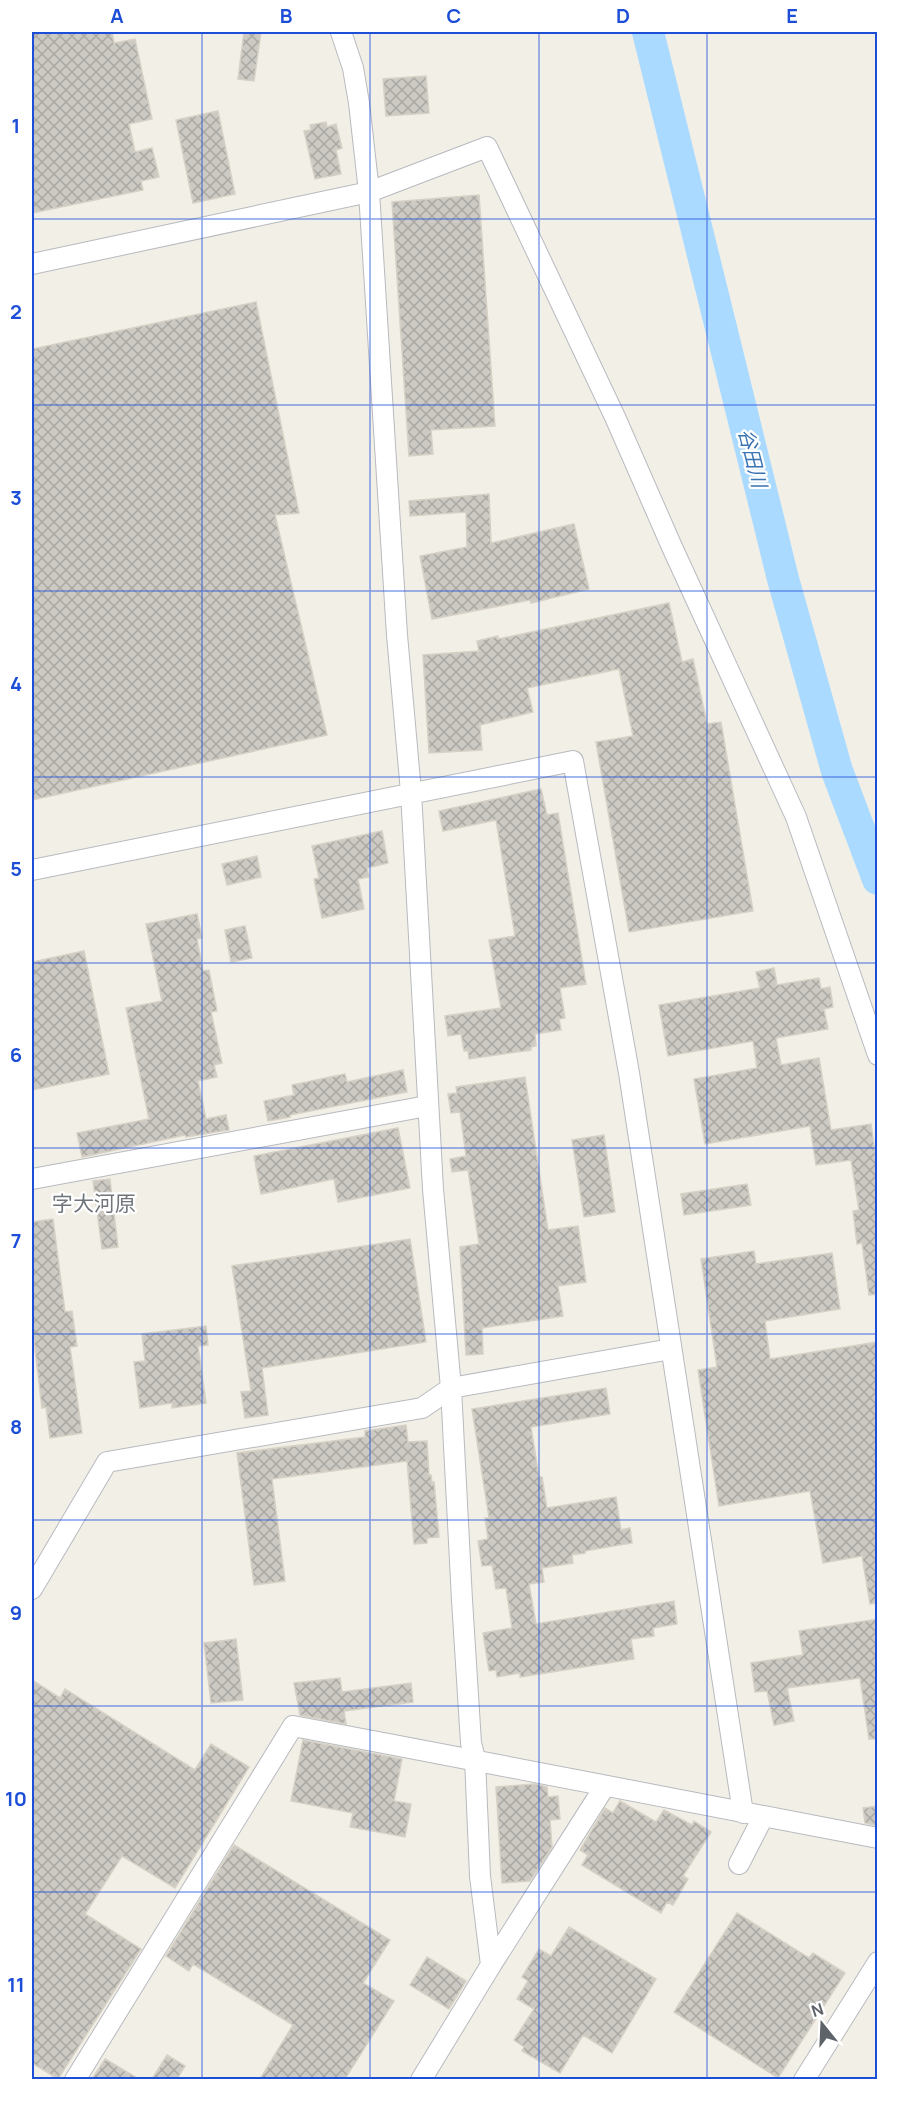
<svg xmlns="http://www.w3.org/2000/svg" width="909" height="2111" viewBox="0 0 909 2111" font-family="Manrope,'Noto Sans JP',sans-serif">
  <style>
    .lines { fill: none; stroke-linecap: round; stroke-linejoin: round }
    .river { stroke: #aadaff; stroke-width: 32 }
    .building { fill: url(#building-cross-hatch); stroke: #d7d1c5; stroke-width: 1.5 }
    .minor-casing { stroke: #b7babf; stroke-width: 22 }
    .minor { stroke: #fff; stroke-width: 20 }
    .grid { fill: none; stroke: #1d4ed8; stroke-width: 1.5; stroke-opacity: 0.55 }
    .labels { text-anchor: middle; dominant-baseline: central; stroke-width: 4.5; stroke-linejoin: round; paint-order: stroke }
    .water-label { font-size: 20px; font-style: italic; fill: #3a74b2; stroke: #fff }
    .quarter-label { font-size: 21px; fill: #6f757b; stroke: #fff }
    .neatline { fill: none; stroke: #1d4ed8; stroke-width: 2 }
    .grid-label { font-size: 20px; text-anchor: middle; font-weight: bold; fill: #1d4ed8 }
  </style>
  <defs>
    <pattern id="building-cross-hatch" width="8" height="8" patternUnits="userSpaceOnUse" patternTransform="scale(1.5)"><rect width="8" height="8" fill="#cdcac4"/><path d="M0 0l8 8M0 8l8-8" fill="none" stroke="#aaa8a3"/></pattern>
  </defs>
  <rect width="100%" height="100%" fill="#f2efe7"/>
  <g class="lines">
    <path class="river" d="M648,32L783,579L837,771L878,879"/>
  </g>
  <path class="building" d="M32,32H112L114,43L135,39L152,119L129,124L135,152L152,148L159,177L141,181L143,190L32,213Z
    M244,32H261L254,81L238,79Z
    M426,76L429,113L386,116L383,79Z
    M218,111L235,194L193,203L176,120Z
    M326,122L327,127L336,124L342,148L336,150L341,174L315,179L304,131L311,130L310,125Z
    M479,195L495,426L431,430L433,454L409,456L392,202Z
    M256,302L299,513L275,515L327,735L32,800V349Z
    M489,494L491,543L574,524L589,589L531,603L530,600L432,619L420,556L467,547L466,512L410,516L409,501Z
    M669,603L682,662L693,659L707,724L721,722L753,911L629,932L596,742L633,736L619,669L527,688L533,712L480,725L482,750L429,753L423,655L479,651L477,641L498,636V639Z
    M541,789L547,815L558,813L586,984L560,988L565,1018L559,1019L561,1030L535,1034L536,1046L531,1047V1050L469,1059L468,1051H464L461,1034L448,1036L445,1016L501,1008L489,940L515,936L496,820L443,831L439,811Z
    M382,831L388,863L367,868L369,877L358,879L364,909L322,918L314,879L319,878L312,846Z
    M257,856L261,877L227,885L222,864Z
    M197,914L202,938L197,939L203,971L209,970L217,1011L211,1012L222,1063L214,1065L217,1077L198,1081L206,1119L226,1115L229,1130L186,1137L185,1135L82,1157L77,1133L149,1119L126,1008L162,1001L146,924Z
    M245,926L252,958L231,962L225,930Z
    M84,951L109,1074L32,1090V962Z
    M774,968L777,985L819,978L821,989L830,987L833,1007L824,1009L828,1029L776,1038L781,1065L819,1058L831,1130L871,1124L878,1172V1194H875L878,1209V1294L869,1295L862,1243L857,1244L853,1211L859,1210L851,1160L816,1165L810,1126L705,1144L694,1079L757,1068L753,1041L668,1056L659,1005L760,988L756,972Z
    M403,1070L407,1092L290,1115V1117L268,1121L264,1101L294,1095L292,1085L345,1074L347,1082Z
    M525,1077L548,1230L578,1226L586,1282L558,1286L563,1316L482,1328L483,1354L466,1355L460,1247L479,1244L468,1170L452,1172L450,1159L466,1156L460,1112L451,1113L448,1094L457,1093L456,1087Z
    M398,1128L410,1188L338,1202L334,1179L261,1194L254,1156Z
    M604,1135L615,1212L584,1217L572,1140Z
    M110,1179L118,1247L102,1249L93,1181Z
    M747,1184L751,1205L684,1215L681,1194Z
    M53,1219L65,1312L72,1311L77,1346L70,1347L82,1433L50,1438L46,1407L42,1408L32,1324V1222Z
    M410,1239L426,1342L262,1368L268,1415L245,1418L241,1392L251,1391L232,1266Z
    M754,1251L756,1264L832,1253L840,1309L765,1321L770,1359L878,1342V1603L870,1604L862,1556L823,1563L810,1491L719,1506L698,1370L717,1367L701,1259Z
    M206,1326L208,1345L198,1346L206,1403L172,1408V1403L140,1408L134,1362L145,1361L142,1334Z
    M606,1388L610,1414L531,1427L539,1477H542L547,1508L616,1497L621,1530L630,1528L632,1543L585,1551V1553L572,1555L573,1563L542,1568L544,1582L529,1584L536,1624L674,1601L677,1624L653,1628L654,1636L631,1639L634,1659L520,1677V1673L497,1677L496,1670L489,1671L483,1633L512,1628L506,1588L496,1589L492,1565L482,1566L478,1541L488,1539L485,1518H489L472,1409Z
    M406,1425L408,1442L427,1441L429,1475H431L432,1483L434,1482L439,1537L427,1538V1543L414,1544L407,1461L272,1479L285,1581L254,1585L237,1453L365,1437V1431Z
    M878,1619V1739H869L860,1678L787,1688L794,1721L774,1725L767,1691L755,1692L751,1663L803,1655L799,1631Z
    M236,1639L243,1700L211,1703L204,1643Z
    M340,1678L342,1692L411,1683L413,1702L344,1711L346,1724L300,1715L294,1683Z
    M32,1680L60,1698L65,1689L195,1770L211,1744L249,1767L175,1888L122,1856L85,1914L141,1949L58,2079L32,2063Z
    M303,1740L402,1759L394,1801L411,1804L405,1837L350,1827L353,1813L291,1801Z
    M535,1784L547,1787L548,1797L558,1796L560,1819L550,1820L552,1847L530,1881L502,1883L496,1787Z
    M620,1801L656,1822L664,1810L692,1825L694,1821L711,1832L683,1876L688,1879L673,1905L667,1902L661,1913L582,1865L588,1855L580,1850L605,1808L613,1813Z
    M878,1806V1826L865,1823L863,1808Z
    M234,1845L390,1940L363,1983L394,2001L345,2079H260L293,2025L193,1964L189,1971L166,1956Z
    M737,1913L809,1958L813,1953L845,1973L778,2078L674,2012Z
    M569,1927L656,1979L612,2053L583,2035L560,2073L522,2051L524,2047L514,2040L534,2009L517,1999L528,1981L522,1977L539,1949L551,1956Z
    M427,1957L466,1981L449,2009L410,1985Z
    M167,2055L185,2066L177,2079H152Z
    M105,2059L139,2079H92Z"/>
  <g class="lines">
    <defs>
      <path id="minor" d="M341,32L353,68L359,103L369,192L397,635L411,792L433,1189L451,1388L462,1600L471,1743L475,1759L480,1876L491,1965L421,2080
        M32,264L369,192L487,147L615,417L672,547L796,817L878,1055
        M32,870L573,761L629,1073L743,1813
        M32,1179L427,1106
        M32,1589L107,1462L422,1408L451,1388L671,1349
        M739,1864L763,1817
        M491,1965L605,1786
        M75,2080L293,1726C488,1762 682,1802 878,1838
        M804,2080L878,1962"/>
    </defs>
    <use href="#minor" class="minor-casing"/>
    <use href="#minor" class="minor"/>
  </g>
  <path class="grid" d="M202,32V2080M370,32V2080M539,32V2080M707,32V2080M32,219H878M32,405H878M32,591H878M32,777H878M32,963H878M32,1148H878M32,1334H878M32,1520H878M32,1706H878M32,1892H878"/>
  <g class="labels">
    <g class="water-label">
      <text transform="translate(753 458) rotate(76)">谷田川</text>
    </g>
    <g class="quarter-label">
      <text x="94" y="1203">字大河原</text>
    </g>
  </g>
  <rect width="909" height="2111" fill="none" stroke="#ffffff" stroke-width="66"/>
  <g transform="translate(822 2024) rotate(342)" stroke="#ffffff" stroke-width="4.5" paint-order="stroke">
  <path d="M0-4.5L10 22L0 15L-10 22Z" fill="#5e6369"/>
  <text y="-9" font-size="16" font-weight="bold" text-anchor="middle" fill="#5e6369">N</text>
  </g>
  <rect x="33" y="33" width="843" height="2045" class="neatline"/>
  <g class="grid-label">
    <text x="117" y="23">A</text>
    <text x="286" y="23">B</text>
    <text x="454" y="23">C</text>
    <text x="623" y="23">D</text>
    <text x="792" y="23">E</text>
    <text x="16" y="133">1</text>
    <text x="16" y="319">2</text>
    <text x="16" y="505">3</text>
    <text x="16" y="691">4</text>
    <text x="16" y="876">5</text>
    <text x="16" y="1062">6</text>
    <text x="16" y="1248">7</text>
    <text x="16" y="1434">8</text>
    <text x="16" y="1620">9</text>
    <text x="16" y="1806">10</text>
    <text x="16" y="1992">11</text>
  </g>
</svg>
